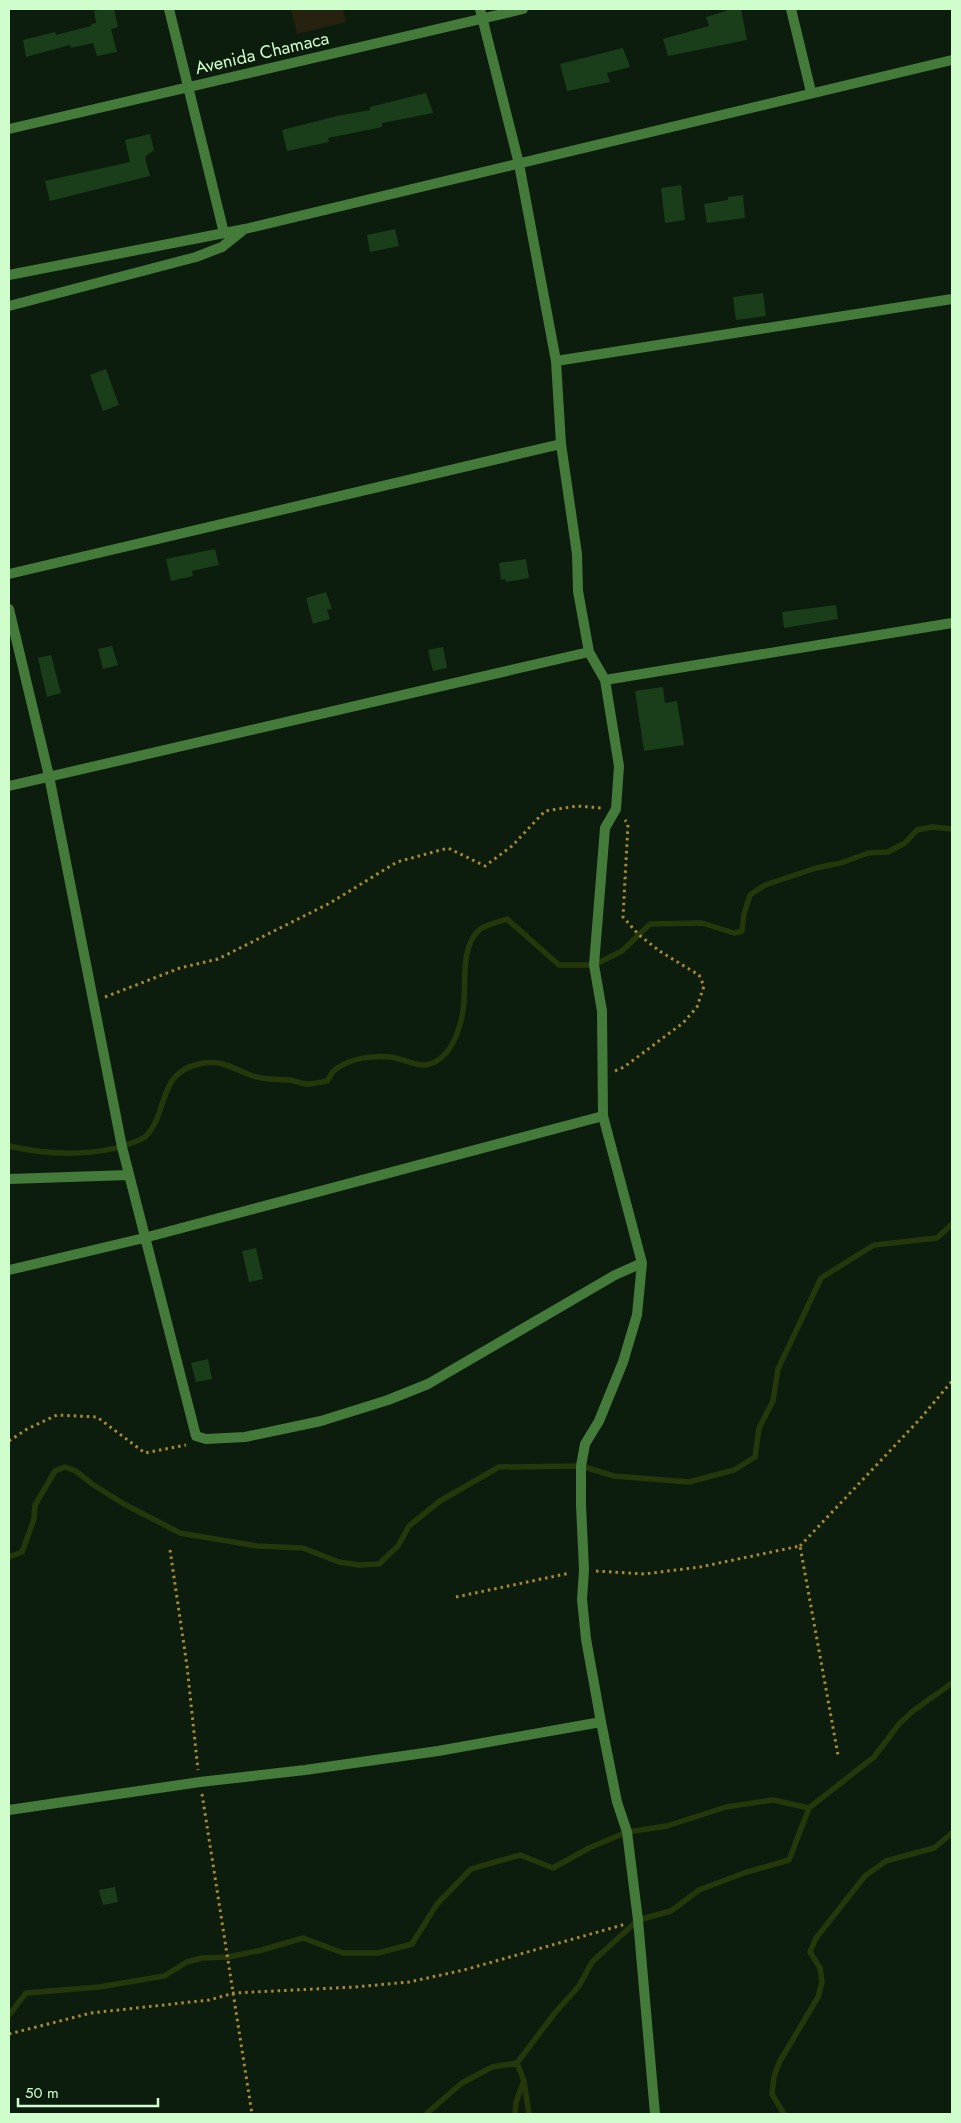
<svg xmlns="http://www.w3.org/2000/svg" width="961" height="2123" viewBox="0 0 961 2123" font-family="Jost,sans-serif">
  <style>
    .green { fill: #272110 }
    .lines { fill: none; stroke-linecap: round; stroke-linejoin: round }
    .stream { stroke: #24380b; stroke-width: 5.5 }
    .building { fill: #1a3d1a }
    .path { stroke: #aa8a32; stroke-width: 3; stroke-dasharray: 2.5 4; stroke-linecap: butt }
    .street { stroke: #447a3a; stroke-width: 10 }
    .labels { text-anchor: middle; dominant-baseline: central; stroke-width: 4; stroke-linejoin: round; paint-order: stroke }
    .street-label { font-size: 18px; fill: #cffdcb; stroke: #0d1d0d }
  </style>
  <rect width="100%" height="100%" fill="#0d1d0d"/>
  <path class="green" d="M291,9H343L346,22L297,34Z"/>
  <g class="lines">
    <path class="stream" d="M9,1146C46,1155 96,1157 132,1143C136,1141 142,1140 146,1136C169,1112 157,1073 199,1064C223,1059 231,1068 253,1076C265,1080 277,1079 290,1080C296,1081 302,1084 308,1084C314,1084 321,1082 327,1081C330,1077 332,1071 336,1069C351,1058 373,1055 391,1057C413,1061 426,1075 446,1053C455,1043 461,1024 463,1011C467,988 459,948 479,930C485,925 499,922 507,919L559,965H594L622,951L650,924L702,923L734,933L742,931L744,914L750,895L765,885L816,868L841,863L868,853L888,852L905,843L917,830L932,827L952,829
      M9,1557L22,1552L34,1519L35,1505L55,1471L65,1467L76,1471L92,1484L124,1504L180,1533L257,1546L303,1548L339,1562L359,1565L379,1564L398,1546L409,1526L440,1501L499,1467L581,1466L614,1476L689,1482L734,1470L755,1457L759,1428L773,1401L778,1369L821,1278L874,1245L937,1238L952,1224
      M9,2015L26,1993L99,1987L164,1976L187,1962L202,1958L228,1957L262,1950L303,1938L343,1953H378L412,1944L437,1904L471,1869L520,1855L553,1868L589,1848L627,1832L667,1826L726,1807L773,1800L809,1808L874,1757L899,1724L913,1711L952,1683
      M426,2114L462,2083L492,2067L517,2063
      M515,2114L516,2102L523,2083
      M529,2114L524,2081L517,2063L554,2014L579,1986L592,1962L638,1920L671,1911L699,1890L744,1873L789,1860L809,1808
      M784,2114L772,2094L774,2076L780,2061L818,1997L822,1982L820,1968L810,1952L816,1938L865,1876L886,1861L934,1848L952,1833"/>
  </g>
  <path class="building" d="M102,9H114L118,27L111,29L117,52L97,56L93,43L71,48L70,45L26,57L23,40L55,32L56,35L91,26V24L96,23L94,11Z
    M725,9H741L747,40L668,56L663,39L709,26L706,17L726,11Z
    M623,48L630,67L607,73L610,82L567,91L560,64Z
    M426,93L433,113L382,123V127L328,138L329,142L287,151L282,130L337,116L370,110V107Z
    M150,134L154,150L145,157L150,176L50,201L45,181L130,162L125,140Z
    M681,185L685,220L665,223L661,188Z
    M743,195L745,218L707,223L704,204L728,200V197Z
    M395,229L399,246L370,252L367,235Z
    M763,293L766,316L736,320L733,297Z
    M106,369L119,405L103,411L90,375Z
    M215,549L219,565L192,571L193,576L171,581L166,559Z
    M526,559L529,578L506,582L505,579L501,580L499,563Z
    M326,592L332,609L327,610L330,619L313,624L306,598Z
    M836,605L838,619L784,628L782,612Z
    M112,646L118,665L103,669L98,649Z
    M443,647L447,668L433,671L428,650Z
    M51,655L61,693L47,697L38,658Z
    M663,687L665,703L677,701L684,745L644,751L635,691Z
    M256,1248L263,1279L249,1282L242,1251Z
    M208,1359L212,1379L196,1382L191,1363Z
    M115,1887L118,1902L103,1905L99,1890Z"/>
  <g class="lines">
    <path class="path" d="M105,997L180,968L218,959L330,903L397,862L448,848L485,866L512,846L545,811L577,806L602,808
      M615,1071L624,1067L683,1023L697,1007L704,986L699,975L661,952L639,935L623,917L628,824L625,820
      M9,1441L27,1429L57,1415L97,1417L145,1453L186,1445
      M800,1546L920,1419L952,1381
      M170,1550L187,1666L198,1770
      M596,1571L644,1574L700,1567L800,1546L838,1755
      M456,1597L570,1573
      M202,1794L252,2114
      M9,2034L91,2013L209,2000L234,1993L355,1987L409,1982L464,1970L626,1924"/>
    <path class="street" d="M169,9L224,233
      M480,9L519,164L556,361L561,444L577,554L578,591L589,652L605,680L619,766L616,809L605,828L594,965L602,1011L603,1116L642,1263L637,1315L623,1362L599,1421L585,1444L581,1466V1505L584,1570L582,1599L586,1639L601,1722L617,1802L627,1832L638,1920L655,2114
      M791,9L811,92
      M9,129L523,9
      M9,275L245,229L952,60
      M9,306L196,257L222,247L242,231
      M556,361L952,299
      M9,574L561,444
      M9,609L49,776L122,1147L196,1436L206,1439L245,1437L321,1421L388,1400L428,1384L615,1275L642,1263
      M605,680L952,623
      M9,786L589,652
      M9,1179L129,1175
      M9,1270L144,1238L603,1116
      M9,1810L200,1782L305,1770L438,1751L601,1722"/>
  </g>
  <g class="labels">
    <g class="street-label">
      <text transform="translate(262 53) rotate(-13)">Avenida Chamaca</text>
    </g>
  </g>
  <rect width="961" height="2123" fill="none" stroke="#cffdcb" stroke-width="20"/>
  <path d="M18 2098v8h140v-8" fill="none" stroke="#cffdcb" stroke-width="2.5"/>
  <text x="25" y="2098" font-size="15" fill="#cffdcb" stroke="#0d1d0d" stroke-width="4" paint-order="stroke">50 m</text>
</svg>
